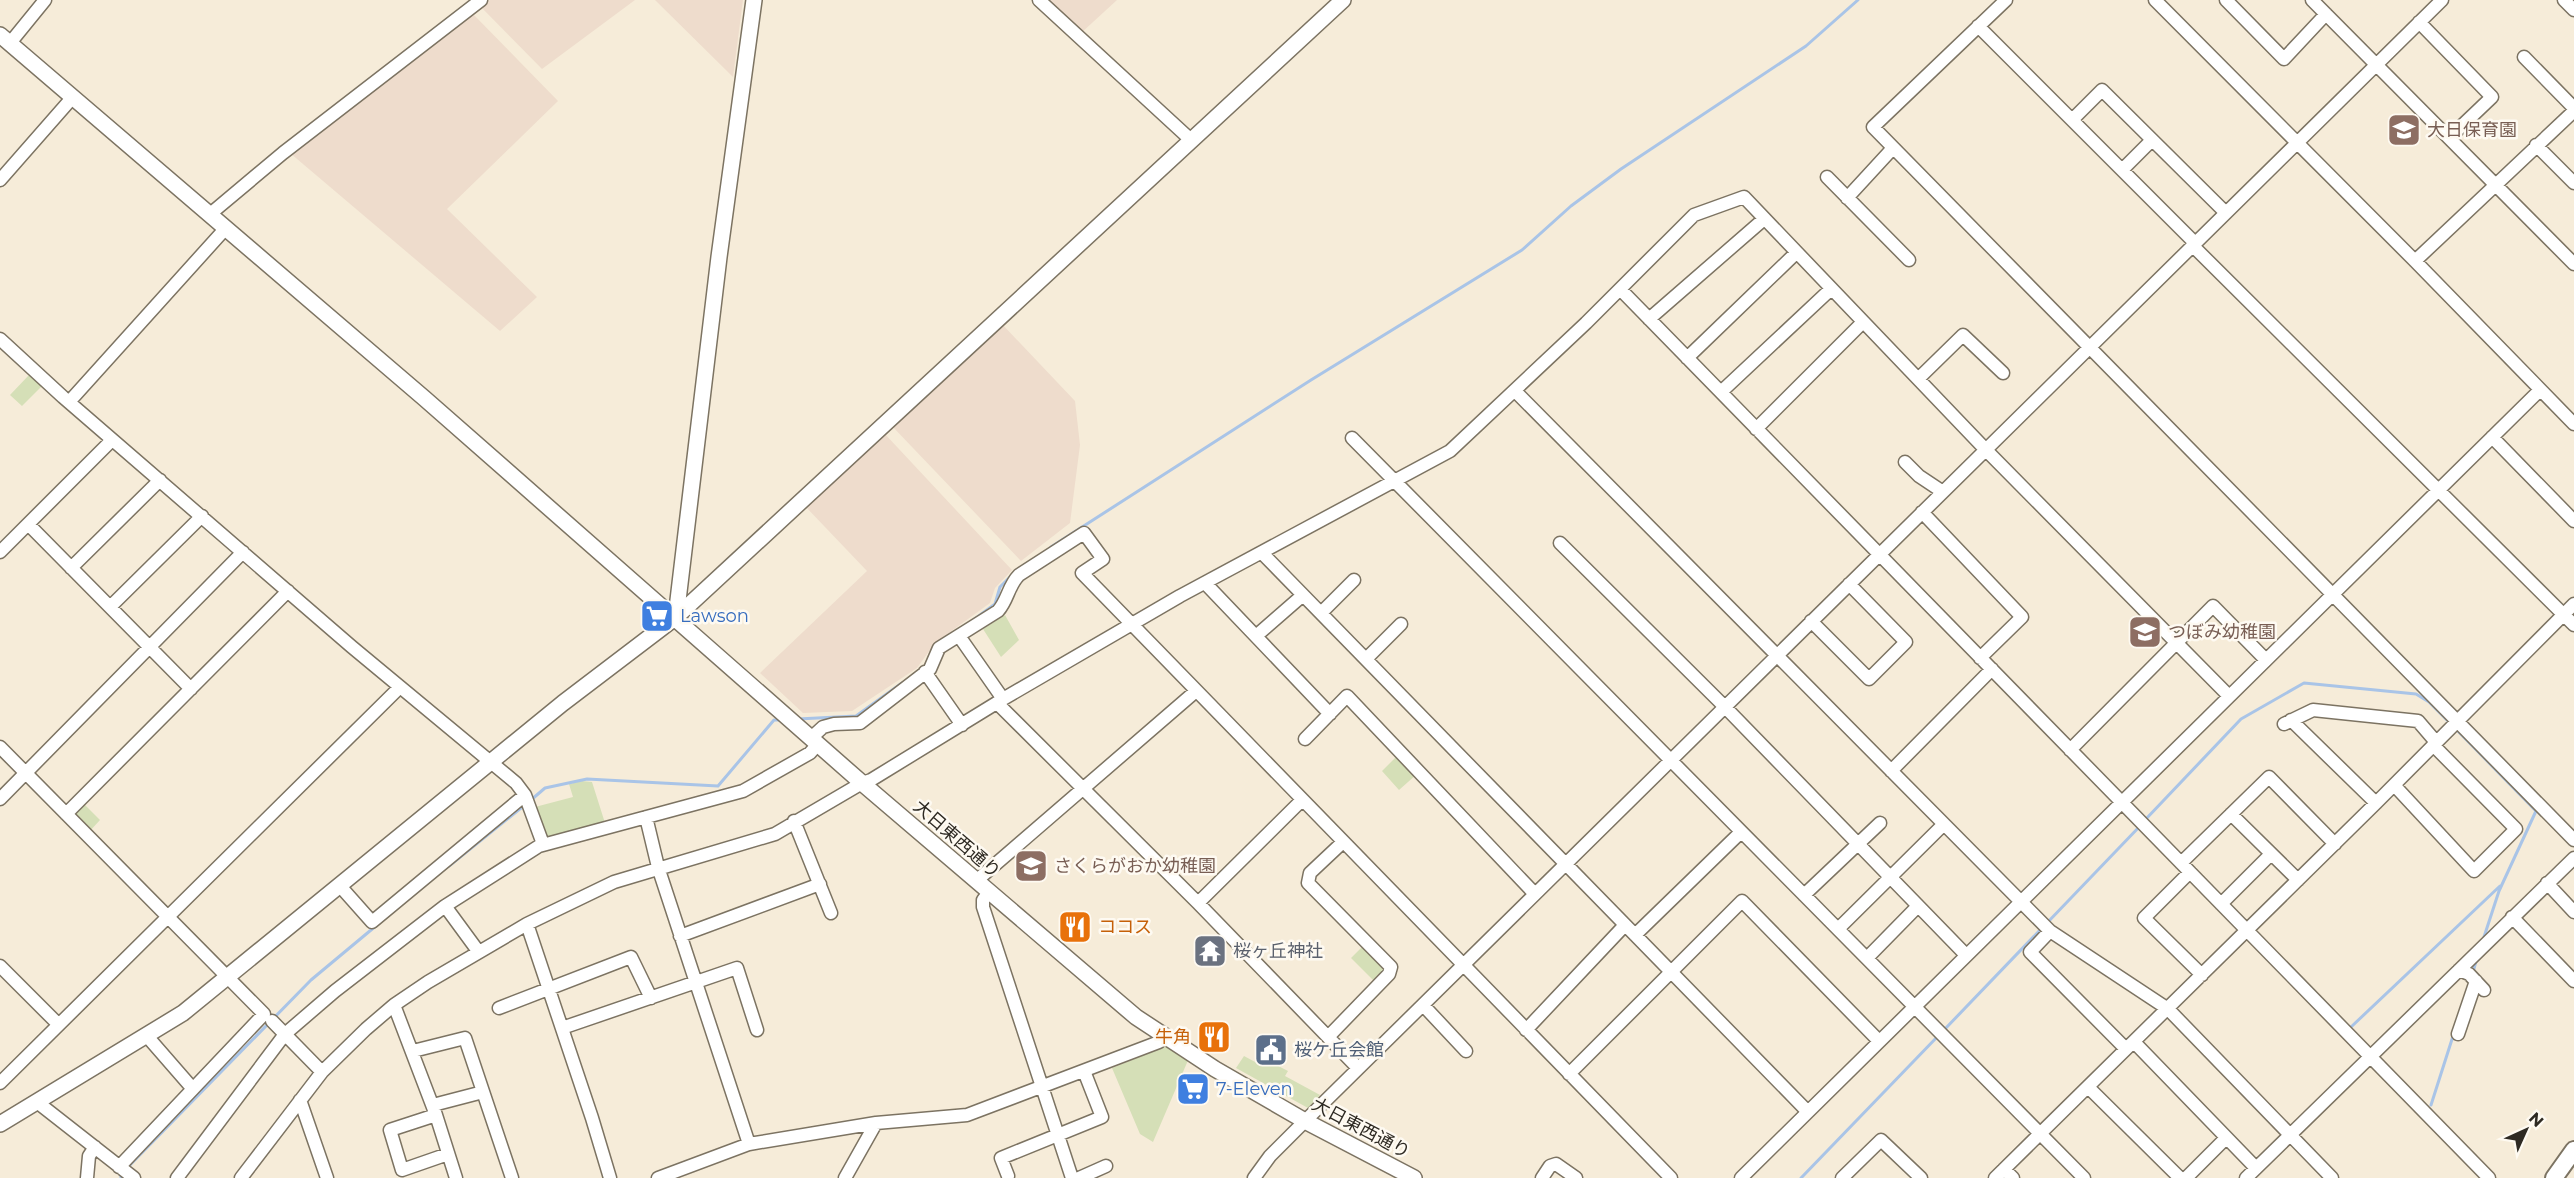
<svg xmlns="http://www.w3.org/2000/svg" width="2574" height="1178" viewBox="0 0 2574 1178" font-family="Montserrat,'Noto Sans JP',sans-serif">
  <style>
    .industrial { fill: #eedccc }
    .green { fill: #d5dfb7 }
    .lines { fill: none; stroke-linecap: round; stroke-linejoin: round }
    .stream { stroke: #a9c4e7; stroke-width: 3 }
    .minor-casing { stroke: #7c7362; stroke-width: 15 }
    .tertiary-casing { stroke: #7c7362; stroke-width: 18 }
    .secondary-casing { stroke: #7c7362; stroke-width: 20 }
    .minor { stroke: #fff; stroke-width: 12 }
    .tertiary { stroke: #fff; stroke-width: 15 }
    .secondary { stroke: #fff; stroke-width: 16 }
    .labels { text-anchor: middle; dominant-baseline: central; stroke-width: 5; stroke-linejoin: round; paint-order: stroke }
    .education-label { font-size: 18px; fill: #785e54; stroke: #fefaf2; text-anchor: start }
    .shop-label { font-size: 18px; fill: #366cbe; stroke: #fefaf2; text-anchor: start }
    .street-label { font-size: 18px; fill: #2e2a23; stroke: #fefaf2 }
    .food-label { font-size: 18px; fill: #c56008; stroke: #fefaf2; text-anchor: start }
    .worship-label { font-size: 18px; fill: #5b616d; stroke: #fefaf2; text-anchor: start }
    .service-label { font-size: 18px; fill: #4e5e75; stroke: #fefaf2; text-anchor: start }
  </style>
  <rect width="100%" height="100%" fill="#f6ecd9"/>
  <path class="industrial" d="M490,0H635L542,69L481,7Z
    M655,0H743L733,77Z
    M1044,0H1117L1080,34Z
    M473,14L558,101L447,209L537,297L500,331L290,153Z
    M1001,323L1075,401L1080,445L1070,523L1021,561L891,425Z
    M884,433L1012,570L995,588L990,603L935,643L917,668L852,711L803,713L760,673L867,571L804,505Z"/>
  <path class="green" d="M29,375H33L43,385L22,406L10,395Z
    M1005,615L1019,640L1001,657L983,629Z
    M1398,755L1417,774L1399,790L1382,771Z
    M582,781L592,782L605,823L548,841L535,807L573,797L569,784Z
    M82,802L100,820L89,832L72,812Z
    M1364,945L1380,960L1384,972L1375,982L1351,958Z
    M1167,1046L1189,1058L1153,1142L1140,1134L1112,1068Z
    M1244,1056L1257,1063L1261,1057L1288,1071L1285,1076L1320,1095L1308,1108L1236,1068Z"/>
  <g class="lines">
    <path class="stream" d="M1051,547L1311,380L1522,250L1571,206L1621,169L1806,46L1858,0
      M972,621L995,604L1000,587L1011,576
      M798,719L856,716L902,683
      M2454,727L2536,811L2499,891L2483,940
      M531,800L545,788L587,779L718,786L774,720H783
      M2145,820L2241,719L2304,683L2416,694L2429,702L2449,722
      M449,866L526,804
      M2046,924L2141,825
      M2473,972L2477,958
      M2351,1027L2500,886
      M1944,1030L2041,929
      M2431,1105L2454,1033
      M129,1166L311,980L377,925
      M121,1178V1176
      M1801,1178L1939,1035"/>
    <defs>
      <path id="minor" d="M1039,0L1191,140
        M2006,0L1873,127L2574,840
        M2155,0L2415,261L2574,424
        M2226,0L2284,59L2326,14
        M2312,0L2574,264
        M2564,0L2574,10
        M2419,22L2492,97L2449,138
        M1978,26L2195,243
        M10,43L45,0
        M2524,57L2574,108
        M2072,120L2102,90L2226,213
        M2536,145L2574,183
        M2122,170L2152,140
        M1827,177L1909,260
        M0,180L72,98
        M1847,198L1893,148
        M209,215L283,153L481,0
        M2193,246L2574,625
        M2415,261L2574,111
        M1620,289L2489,1178
        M1649,319L1764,219
        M0,339L63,397L352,647L516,783L525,795L543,844
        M1687,358L1796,253
        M1918,379L1963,335L2003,373
        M1515,391L2050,931L2168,1009L2332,1178
        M1721,392L1831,289
        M69,402L225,229
        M1756,429L1863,322
        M2492,437L2574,521
        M1352,438L2084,1178
        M1905,462L1919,476L1943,492
        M1922,512L2022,617L1980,658
        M29,525L191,689
        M1560,543L1725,707L1966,955
        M0,552L112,440
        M1262,553L1808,1112
        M71,568L160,480
        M1205,583L1330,714
        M110,607L202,516
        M1321,613L1354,580
        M1811,621L1869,679L1906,642L1849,584
        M959,636L1003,699
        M1256,636L1303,595
        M1366,659L1401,624
        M925,672L962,725
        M997,703L1198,903L1358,1068
        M2291,720L2376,803
        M2284,724L2313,710L2418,721L2436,742
        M811,738L823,727L834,724L860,723L930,669L939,648L998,611C1008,600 1008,586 1019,575L1084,533L1103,559L1082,573L1671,1178
        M1305,739L1347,696L1535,894
        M0,747L264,1014L119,1167
        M2070,750L2213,606L2266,660
        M1891,771L1992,669
        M2394,785L2474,871L2516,829L2433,745
        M0,799L243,552
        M66,814L288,591
        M2231,814L2298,880
        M646,817L658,867L749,1144
        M794,821L831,913
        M2181,863L2269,777L2335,844
        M2190,872L2144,918L2202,975
        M976,881L1196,691
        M2547,883L2574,912
        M340,886L372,922L525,795
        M989,892L983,900V907L1072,1178
        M1804,895L1880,823
        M1198,903L1302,800
        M2221,904L2271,854
        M445,906L478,951
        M2512,917L2574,981
        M527,924L592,1118L610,1178
        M1838,929L1944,824
        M2050,931L2030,952L2126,1049
        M1635,935L1741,832
        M680,936L820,884
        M1867,958L1918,906
        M0,966L58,1024
        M2459,970L2469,974L2484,990
        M394,1005L436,1115L456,1178
        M1423,1005L1466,1051
        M499,1008L631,957L651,998
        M272,1021L322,1072
        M562,1028L737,968L757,1030
        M1526,1030L1625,925
        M2458,1034L2476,981
        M146,1035L193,1089
        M1328,1037L1389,974L1391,967L1308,883L1310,873L1343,842
        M2134,1042L2256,1168
        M413,1051L465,1038L512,1178
        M1569,1074L1742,901L1879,1041
        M0,1083L400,687
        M2088,1087L2180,1178
        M300,1100L327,1178
        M37,1102L134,1178
        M433,1105L483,1092
        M436,1115L390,1130L402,1170L448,1154
        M2004,1169L2013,1178
        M1008,1176L1001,1158L1102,1117L1084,1071
        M87,1178L89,1156L95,1147
        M177,1178L285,1034L335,991L445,906L539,846L743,791L810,753L818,744
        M241,1178L322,1072L366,1029L394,1005L428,982L527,924L614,882L775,834L862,783L871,780L1003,699L1180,596L1450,451L1586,323L1694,215L1744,197L1986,450L2229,696
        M658,1178L749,1144L876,1123L967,1115L1159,1042L1162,1037
        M845,1178L876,1123
        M1079,1178L1106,1166
        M1254,1178L1270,1156L1305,1121L2442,0
        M1542,1178L1550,1166L1556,1164L1576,1178
        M1741,1178L2540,390
        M1842,1178L1881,1140L1921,1178
        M1995,1178L2376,803L2574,604
        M2186,1178L2226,1138
        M2246,1178L2574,858"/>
      <path id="tertiary" d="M0,35L424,398L862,783L1136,1017L1215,1069L1305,1121L1414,1178
        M676,617L719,257L754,0
        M0,1124L183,1013L563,703L676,617L1343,0"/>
      <path id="secondary" d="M2554,1178L2574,1150"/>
    </defs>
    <use href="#minor" class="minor-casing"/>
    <use href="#tertiary" class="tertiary-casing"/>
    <use href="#secondary" class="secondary-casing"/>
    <use href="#minor" class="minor"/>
    <use href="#tertiary" class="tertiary"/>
    <use href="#secondary" class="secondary"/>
  </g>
  <defs>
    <symbol id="school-square" viewBox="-11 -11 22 22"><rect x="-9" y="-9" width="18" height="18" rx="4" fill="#8d6e63" stroke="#fefaf2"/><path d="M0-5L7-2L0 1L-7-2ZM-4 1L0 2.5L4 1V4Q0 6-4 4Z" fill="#fff"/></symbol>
    <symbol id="supermarket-square" viewBox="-11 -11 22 22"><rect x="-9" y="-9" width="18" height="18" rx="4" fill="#3f7fe0" stroke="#fefaf2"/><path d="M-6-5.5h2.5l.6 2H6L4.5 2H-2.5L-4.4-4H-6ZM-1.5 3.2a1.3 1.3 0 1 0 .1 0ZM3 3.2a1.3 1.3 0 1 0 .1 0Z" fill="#fff"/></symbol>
    <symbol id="restaurant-square" viewBox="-11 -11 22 22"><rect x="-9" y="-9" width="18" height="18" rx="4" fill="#e8710a" stroke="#fefaf2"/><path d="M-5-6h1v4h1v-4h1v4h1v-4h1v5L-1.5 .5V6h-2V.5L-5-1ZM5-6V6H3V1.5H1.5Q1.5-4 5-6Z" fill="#fff"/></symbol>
    <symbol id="temple-square" viewBox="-11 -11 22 22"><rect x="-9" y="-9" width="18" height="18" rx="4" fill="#6b7280" stroke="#fefaf2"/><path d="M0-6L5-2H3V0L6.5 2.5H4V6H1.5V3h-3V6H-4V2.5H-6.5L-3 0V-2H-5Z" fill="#fff"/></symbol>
    <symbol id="civic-square" viewBox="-11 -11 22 22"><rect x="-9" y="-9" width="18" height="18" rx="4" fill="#5c6f8a" stroke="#fefaf2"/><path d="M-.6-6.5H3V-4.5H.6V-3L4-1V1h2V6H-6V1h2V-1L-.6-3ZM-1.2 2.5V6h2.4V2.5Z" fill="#fff"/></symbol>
  </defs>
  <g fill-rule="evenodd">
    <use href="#school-square" x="2385" y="111" width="38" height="38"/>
    <use href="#supermarket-square" x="638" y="597" width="38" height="38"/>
    <use href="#school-square" x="2126" y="613" width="38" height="38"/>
    <use href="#school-square" x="1012" y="847" width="38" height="38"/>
    <use href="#restaurant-square" x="1056" y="908" width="38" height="38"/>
    <use href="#temple-square" x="1191" y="932" width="38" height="38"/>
    <use href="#restaurant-square" x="1195" y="1018" width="38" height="38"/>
    <use href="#civic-square" x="1252" y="1031" width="38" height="38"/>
    <use href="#supermarket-square" x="1174" y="1070" width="38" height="38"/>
  </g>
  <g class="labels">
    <g class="education-label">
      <text x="2427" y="130">大日保育園</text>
      <text x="2168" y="632">つぼみ幼稚園</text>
      <text x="1054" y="866">さくらがおか幼稚園</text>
    </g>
    <g class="shop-label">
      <text x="680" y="616">Lawson</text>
      <text x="1216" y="1089">7-Eleven</text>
    </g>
    <g class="street-label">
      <text transform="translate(957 839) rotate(41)">大日東西通り</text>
      <text transform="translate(1361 1128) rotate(28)">大日東西通り</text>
    </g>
    <g class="food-label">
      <text x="1098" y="927">ココス</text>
      <text x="1191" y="1037" text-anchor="end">牛角</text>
    </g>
    <g class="worship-label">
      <text x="1233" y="951">桜ヶ丘神社</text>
    </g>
    <g class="service-label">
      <text x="1294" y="1050">桜ケ丘会館</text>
    </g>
  </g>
  <g transform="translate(2526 1130) rotate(45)" stroke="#fefaf2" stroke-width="4.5" paint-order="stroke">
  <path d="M0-4.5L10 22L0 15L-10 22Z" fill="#2e2a23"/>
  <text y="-9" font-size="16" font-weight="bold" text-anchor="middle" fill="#2e2a23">N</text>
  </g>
</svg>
